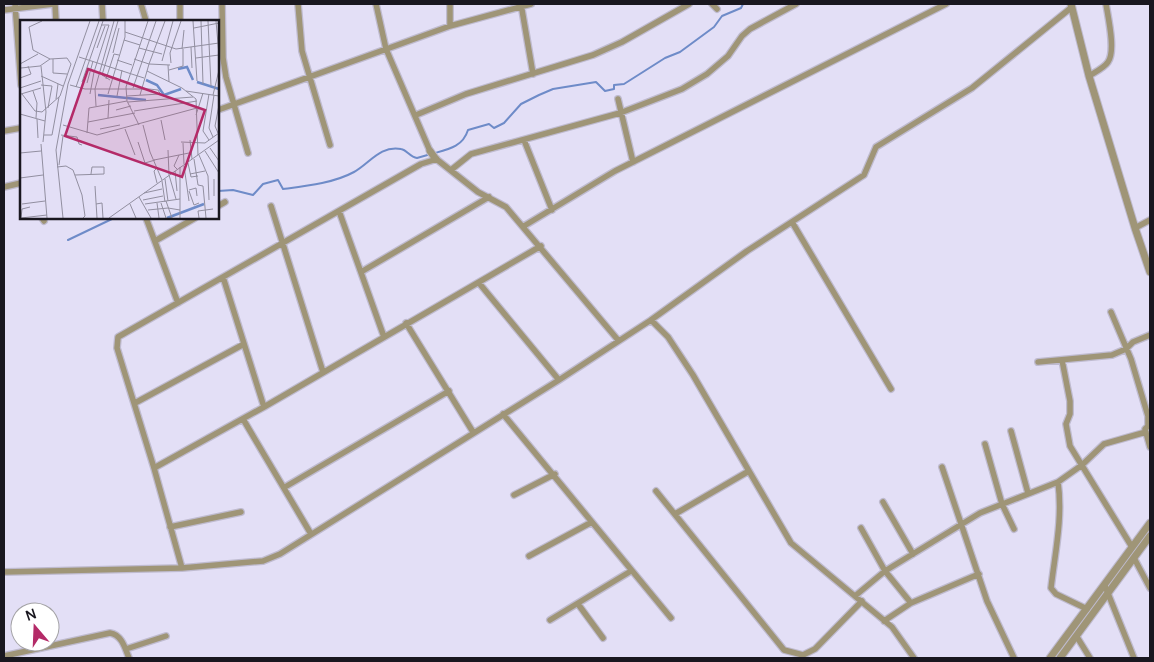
<svg xmlns="http://www.w3.org/2000/svg" width="1154" height="662" viewBox="0 0 1154 662" font-family="Manrope,sans-serif">
  <style>
    .lines { fill: none; stroke-linecap: round; stroke-linejoin: round }
    .stream { stroke: #6e8bc8; stroke-width: 2 }
    .minor-casing { stroke: #bfbbcf; stroke-width: 8 }
    .tertiary-casing { stroke: #bfbbcf; stroke-width: 9 }
    .minor { stroke: #9f9577; stroke-width: 5.5 }
    .tertiary { stroke: #9f9577; stroke-width: 7 }
    .inset-river { fill: none; stroke: #6e8bc8; stroke-width: 2.5 }
    .inset-road { fill: none; stroke: #928fa0; stroke-width: 1 }
    .view { fill: #b42a68; fill-opacity: 0.15; stroke: #b42a68; stroke-width: 2.5 }
    .inset-edge { fill: none; stroke: #19171f; stroke-width: 2.5 }
  </style>
  <rect width="100%" height="100%" fill="#e3dff6"/>
  <g class="lines">
    <path class="stream" d="M435,153C450,149 463,146 468,130L489,124L494,128L504,123L521,104L539,95L553,89L596,82L605,91L614,89V85L624,84L665,58L680,52L714,27L722,16L741,8L743,4
      M218,191L233,190L253,195L263,184L278,180L283,189C306,186 334,183 354,172C369,164 380,145 401,149C407,150 410,157 417,158L431,154
      M68,240L114,218"/>
    <defs>
      <path id="minor" d="M15,4L21,85
        M55,4L56,21
        M102,4L103,21
        M141,4L146,21
        M180,4V21
        M222,4L223,58L226,77L248,153
        M298,4L302,51L330,145
        M376,4L386,49L430,151
        M450,4V26
        M521,4L533,74
        M712,4L717,9
        M4,10L53,4
        M1089,76C1095,72 1104,68 1108,62C1116,51 1108,17 1106,4
        M618,99L633,162
        M218,110L450,26L531,4
        M416,115L466,94L593,55L622,42L689,4
        M4,131L21,128
        M524,140L552,210
        M435,158L478,192L506,207L618,340
        M451,170L471,154L620,113L682,89L707,74L728,56L742,36L750,29L796,4
        M4,187L21,183
        M218,206L225,202
        M271,206L323,372
        M339,211L384,337
        M42,218L44,221
        M146,218L178,303
        M792,222L891,389
        M524,226L615,171L946,4
        M1135,228L1150,220
        M155,241L195,218
        M361,272L489,197
        M223,277L264,407
        M479,283L559,380
        M1111,312L1131,359L1148,416V426L1145,429L1150,447
        M651,320L668,337L693,375L791,543L892,627L914,658
        M406,323L473,432
        M1062,360L1070,401V414L1066,424L1070,446L1132,547
        M1038,362L1112,355L1126,349L1133,342L1150,335
        M135,403L244,344
        M503,414L671,618
        M243,419L311,534
        M1011,431L1028,493
        M985,444L1002,504L1014,529
        M942,467L987,601L1014,658
        M154,468L264,407L541,246
        M1058,482C1063,518 1055,553 1051,588L1056,594L1087,609
        M285,487L449,391
        M656,491L784,650L803,655L815,649L862,601
        M514,495L555,474
        M883,502L913,554
        M675,514L749,471
        M170,527L241,512
        M861,528L885,571L911,603
        M529,556L592,522
        M1134,558L1150,588
        M182,568L154,468L117,348L118,337L421,164L437,159
        M4,572L182,568L263,561L280,554L559,380L651,320L747,251L864,175L876,147L972,88L1072,7
        M1105,586L1134,658
        M855,596L885,571L980,513L1058,482L1082,465L1104,444L1146,432
        M578,604L603,638
        M550,620L631,571
        M884,621L911,603L979,574
        M1077,637L1090,658
        M126,649L166,636
        M4,656L110,633C122,635 125,648 129,658"/>
      <path id="tertiary" d="M1071,4L1089,76L1135,228L1150,272
        M430,151L435,158
        M1050,658L1150,523
        M1060,658L1150,536"/>
    </defs>
    <use href="#minor" class="minor-casing"/>
    <use href="#tertiary" class="tertiary-casing"/>
    <use href="#minor" class="minor"/>
    <use href="#tertiary" class="tertiary"/>
  </g>
  <g transform="translate(20 20)">
    <rect width="199" height="199" fill="#e3dff6"/>
    <path class="inset-river" d="M158,49L167,47L173,60M126,60L137,65L144,75L161,69M177,62L199,69M78,75L126,80M147,198L184,184"/>
    <path class="inset-road" d="M22,1L9,7L13,30L30,39L47,38L51,44M145,1L129,44L150,45M173,1L177,61M181,1L183,64M188,1L191,66M196,1L199,35M174,8L199,3M105,12L156,29L199,23M104,20L120,25M171,27L172,48M77,28L85,6M119,28L142,34M162,29L164,10M93,33L99,8M59,37L124,58M176,38L199,35M33,39V53L47,54M114,39L129,44L127,51L162,68L176,79L178,135M97,40L112,45M142,41L153,1M151,43L150,33L161,1M0,44L18,34M148,45L149,62M21,46L26,92L23,122M1,48L20,46L30,39M149,50L163,46V29M21,56L43,66M0,58L11,54L8,46M86,59L94,34L99,35M90,60L82,55L98,1M62,62L83,1M67,63L73,41M21,65L32,66L28,88M50,65L65,69H129L138,70L141,75M56,67L79,1M0,68L21,61M113,68L136,1M75,69L94,1M75,69L76,86M13,71L17,83L16,98M166,71L199,76M1,74L21,68M2,74L15,91L22,92L40,76L51,44M70,74L74,52L89,5H81M88,74L105,17V1M120,75L127,51M193,75L199,50M97,76L102,50M107,76L140,74M36,79L38,64M108,82L173,77M96,90L111,86M114,91L177,81M0,94L25,101M176,95L183,73M88,98L89,80M17,99L18,118M141,100L145,120M68,102L115,93M43,105L77,115L177,88M119,105L107,81L106,67L128,1M123,105L130,132L142,160M80,109L100,105M105,109L115,135M67,113L69,88L107,81M198,113L195,106L199,85M24,115H32L39,77M41,115L57,117L59,124L62,125M193,117L189,108L194,75M170,120L172,139M189,120L183,111L189,74M118,122L125,143L135,140M161,122L185,123L199,113M163,123L164,144M21,124L27,198M190,128L199,141M148,130L149,155M185,131L199,153M0,133L21,131M179,135L188,156L189,180M174,139L178,165L183,166L186,198M134,140L169,133M168,143L171,157L178,156M39,145L43,116M164,146L169,181M37,147L46,146L53,150L62,175L65,196L63,198M157,149L154,146L159,135M155,151L157,171M170,154L185,151M55,155L84,154V147H72L71,154M149,155L156,179M0,158L23,155M145,159L148,181M142,161L145,182M137,163L134,151L138,147M75,166L77,198M169,170L176,168L177,176M169,171L174,185L179,183M124,173L142,169M194,176V159M119,177L131,198M123,180L143,176M146,181L152,198M137,183L139,198M141,183L146,198M2,184L25,181M76,184L82,183L83,198M110,184L116,198M125,184L160,179M10,187L2,189L1,198L27,195M128,190L148,188L160,190M43,198L36,130L48,64L70,1M89,198L199,120M160,198V147M179,198L178,191L193,189"/>
    <path class="view" d="M68,49L185,90L162,157L45,116Z"/>
    <rect width="199" height="199" class="inset-edge"/>
  </g>
  <rect width="1154" height="662" fill="none" stroke="#19171f" stroke-width="10"/>
  <g transform="translate(35 627) rotate(341)"><circle r="24" fill="#ffffff" stroke="#a3a2a5"/>
  <path d="M0-4L9 19L0 12L-9 19Z" fill="#b42a68"/>
  <text y="-8" font-size="14" font-weight="bold" text-anchor="middle" fill="#19171f">N</text>
  </g>
</svg>
